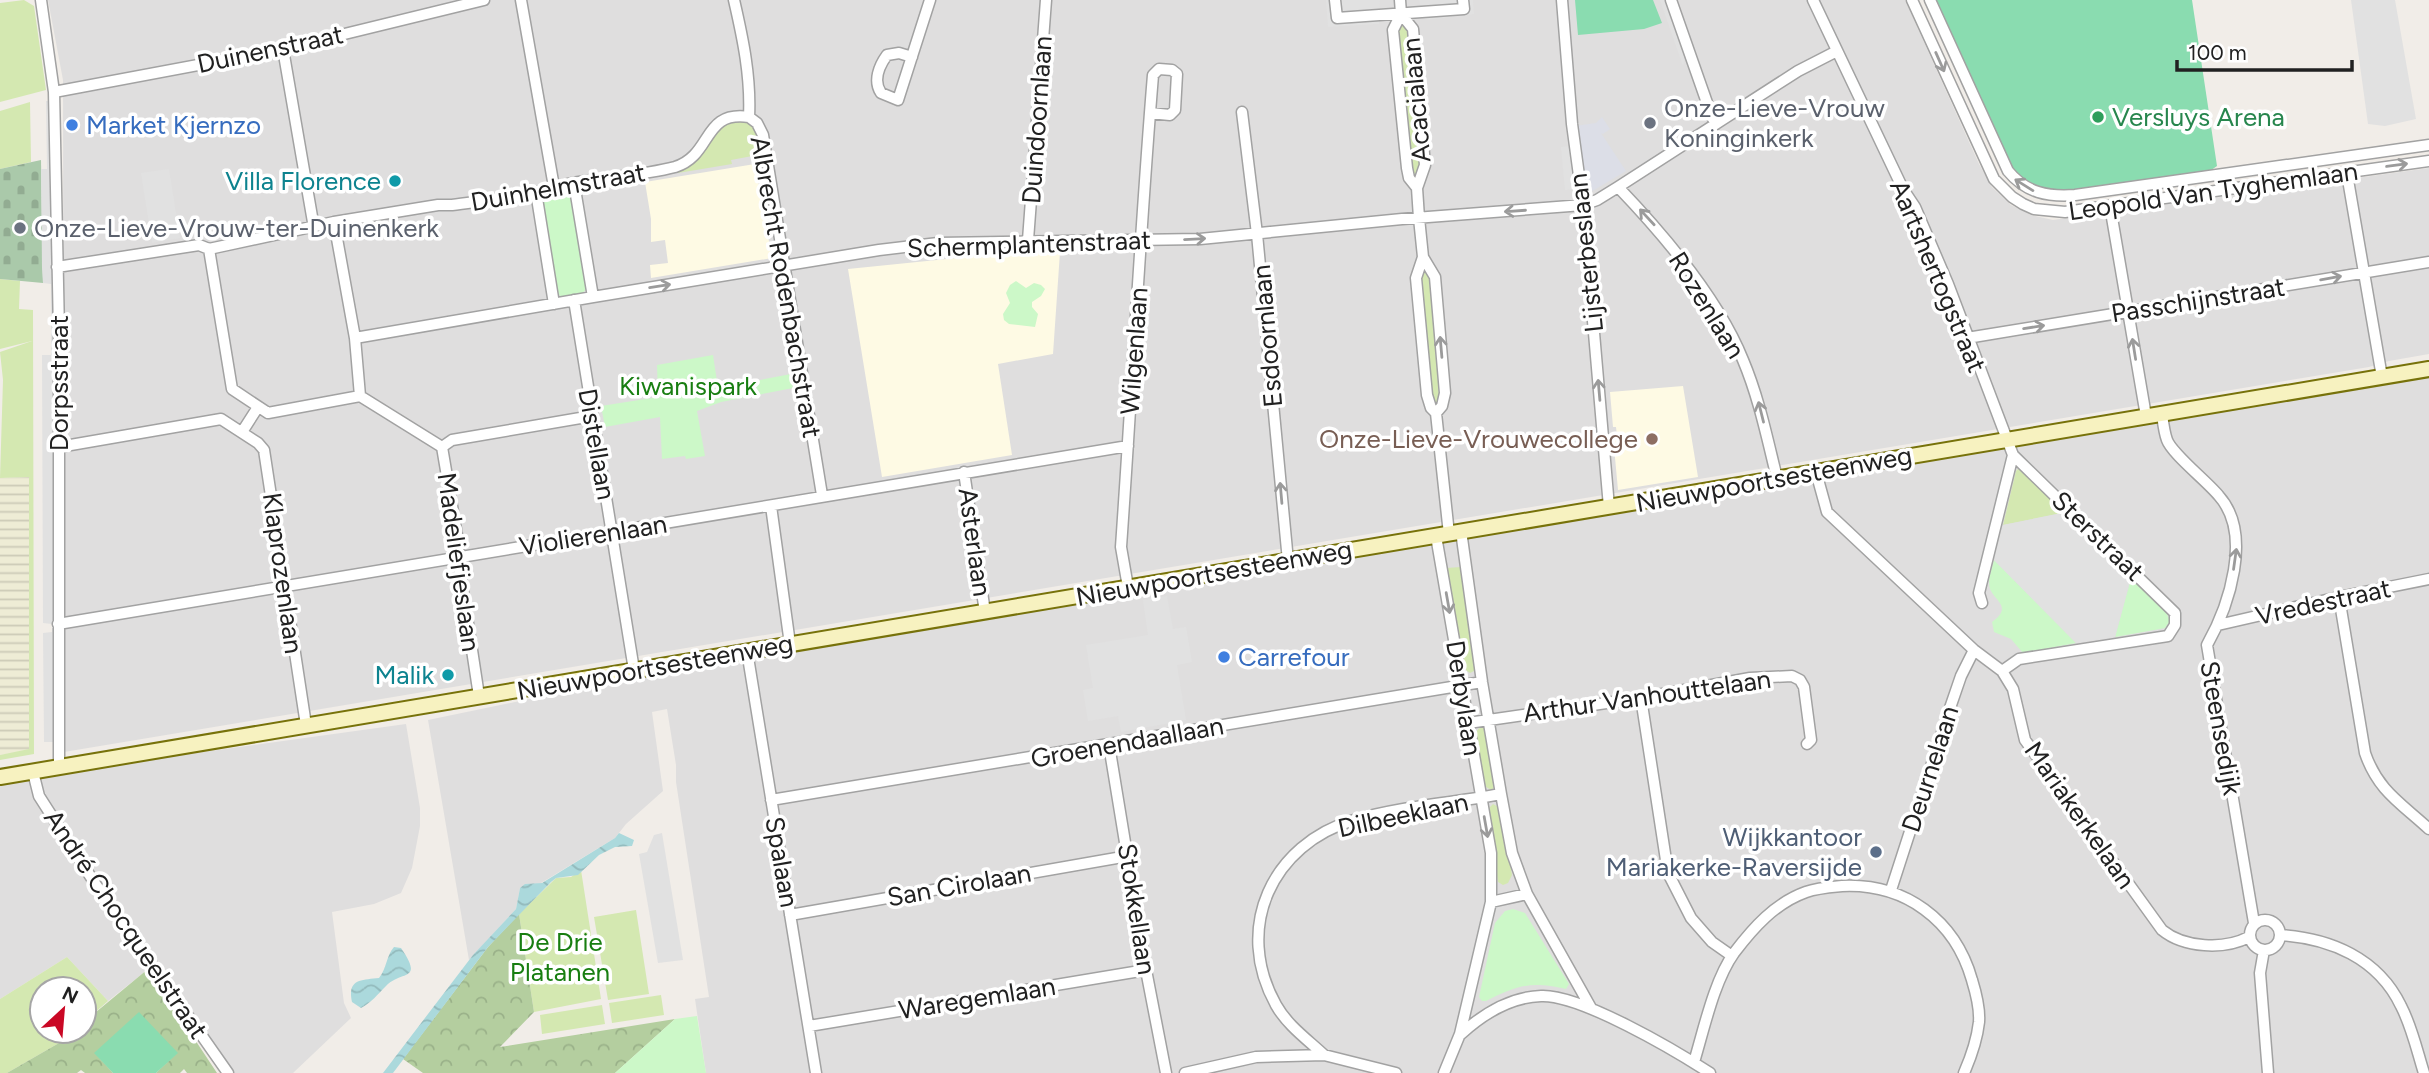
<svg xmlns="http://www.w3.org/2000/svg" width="2429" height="1073" viewBox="0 0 2429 1073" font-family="Figtree,sans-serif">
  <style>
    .residential { fill: #dfdede }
    .education { fill: #fefae4 }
    .farmland { fill: url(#farmland-rules) }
    .grass { fill: #d4e8b1 }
    .forest { fill: url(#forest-crowns) }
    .cemetery { fill: url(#cemetery-stones) }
    .park { fill: #ccf8c8 }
    .pitch { fill: #8adcb0 }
    .parking { fill: #e1e1e1 }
    .plaza { fill: #dcdee7 }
    .water { fill: url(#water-waves) }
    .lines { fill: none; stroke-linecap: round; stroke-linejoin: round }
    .minor-casing { stroke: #a2a2a2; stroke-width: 13 }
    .secondary-casing { stroke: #77720a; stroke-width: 18 }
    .minor { stroke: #fff; stroke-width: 10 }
    .secondary { stroke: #f7f2c0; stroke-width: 14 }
    .oneway { stroke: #9b9b9b }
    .leisure-dot { fill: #2e9e5b; stroke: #fff; stroke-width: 2.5 }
    .worship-dot { fill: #6b7280; stroke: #fff; stroke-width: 2.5 }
    .shop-dot { fill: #3f7fe0; stroke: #fff; stroke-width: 2.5 }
    .culture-dot { fill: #0f9aa8; stroke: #fff; stroke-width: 2.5 }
    .education-dot { fill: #8d6e63; stroke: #fff; stroke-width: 2.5 }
    .service-dot { fill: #5c6f8a; stroke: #fff; stroke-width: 2.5 }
    .labels { text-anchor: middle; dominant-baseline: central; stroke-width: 7; stroke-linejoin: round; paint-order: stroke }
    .street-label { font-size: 26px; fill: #212121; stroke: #fff }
    .worship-label { font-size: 26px; fill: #5b616d; stroke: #fff; text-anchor: start }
    .leisure-label { font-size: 26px; fill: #27864d; stroke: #fff; text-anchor: start }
    .shop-label { font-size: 26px; fill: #366cbe; stroke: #fff; text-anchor: start }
    .culture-label { font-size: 26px; fill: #0d838f; stroke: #fff; text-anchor: end }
    .park-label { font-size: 26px; fill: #187e11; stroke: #fff }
    .education-label { font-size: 26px; fill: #785e54; stroke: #fff; text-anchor: end }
    .service-label { font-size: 26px; fill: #4e5e75; stroke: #fff; text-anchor: end }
  </style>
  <defs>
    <pattern id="farmland-rules" width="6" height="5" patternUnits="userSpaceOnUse" patternTransform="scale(1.75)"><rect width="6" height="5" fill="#eeecd5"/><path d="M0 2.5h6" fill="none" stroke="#cccab7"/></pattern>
    <pattern id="forest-crowns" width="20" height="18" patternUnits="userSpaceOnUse" patternTransform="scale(1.75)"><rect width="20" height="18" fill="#b4ce9f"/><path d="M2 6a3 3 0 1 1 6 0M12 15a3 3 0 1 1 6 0" fill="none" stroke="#9ab189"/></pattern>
    <pattern id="cemetery-stones" width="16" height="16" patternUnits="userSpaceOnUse" patternTransform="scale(1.75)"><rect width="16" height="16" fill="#aac9aa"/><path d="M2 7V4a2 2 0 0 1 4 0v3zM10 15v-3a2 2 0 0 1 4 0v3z" fill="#92ac92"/></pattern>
    <pattern id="water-waves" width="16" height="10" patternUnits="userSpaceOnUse" patternTransform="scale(1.75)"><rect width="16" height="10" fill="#abd9dc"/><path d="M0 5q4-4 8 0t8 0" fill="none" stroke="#93babc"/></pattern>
  </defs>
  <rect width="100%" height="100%" fill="#f1ede8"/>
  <path class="residential" d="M48,0H1905L1979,164L1992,187L2011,205L2031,215L2053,220L2429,168V354L2389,361L2369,367L64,752L63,80Z
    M2429,374V1073H706L695,999L709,997L676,782V765L667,709L652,712L663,791L626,824L615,838L541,883L520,888L516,909L469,960L428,720L592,686L1310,560Z
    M406,724L420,808V826L412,868L401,893L374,904L332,912L344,1003L351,1018L293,1073H234L156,963L108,1001L67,957L0,999V782L36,775Z"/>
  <path class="education" d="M755,164L772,258L651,278L650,265L668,263L665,240L651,242V219L645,182Z
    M1060,252L1053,354L998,364L1012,455L882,477L848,269L996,254Z
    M1683,386L1698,477L1618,490L1613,436H1617L1616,427H1613L1610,392Z"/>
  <path class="farmland" d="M29,477V750L0,755V478Z"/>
  <path class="grass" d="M24,0L34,6L46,90L0,102V3Z
    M1401,20L1408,30L1420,163V170L1416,175L1411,170L1398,34Z
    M30,102L31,162L0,169V111Z
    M743,120C759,127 760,138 763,154L731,160L732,164L678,173L677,168C711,159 705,130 725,121C730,119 738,120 743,120Z
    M1425,267L1429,275L1439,395L1438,402L1436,404L1431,394L1420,277Z
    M0,279L20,281L19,309L33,310L34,754L0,760V755L29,749V477L0,478L3,380L0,352L32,341L0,349Z
    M2020,467L2067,512L2003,525L2016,471Z
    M1461,567L1474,646V671L1470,673L1464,669L1446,568Z
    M1481,726L1486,729L1495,787L1491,790L1483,785L1475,733Z
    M1493,804L1500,808L1512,875L1508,883L1503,885L1498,882L1487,810Z
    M581,870L601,999L534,1012L519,914L556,878L571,877Z
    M636,910L649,994L608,1000L594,917Z
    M67,957L108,1001L84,1022V989H42V1031H73L59,1043L7,1073H0V999Z
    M661,995L664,1015L612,1023L609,1003Z
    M602,1005L605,1024L542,1034L540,1015Z"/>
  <path class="forest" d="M519,914L534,1012L500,1047L675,1019L615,1073H423L403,1059L488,947Z
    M148,969L217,1073H187L184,1069L180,1073H156L177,1053H95L113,1073H85L81,1070L77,1073H7L59,1043L73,1031H84V1022Z"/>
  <path class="cemetery" d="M41,160L43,283L0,279V169Z"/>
  <path class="park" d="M562,191L568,193L573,200L588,285C584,297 573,296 563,298L557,293L541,202L547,194Z
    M1016,281L1026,288L1034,283L1041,285L1045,289L1041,296L1032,302V307L1038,314L1035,327L1009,324L1004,320L1003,314L1010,303L1006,293L1010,285Z
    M713,355L718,388L791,374L793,388L721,402L697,411L705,456L686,459L685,456L662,459L660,417L605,427L601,406L658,397L657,365Z
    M1994,560L2076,643L2023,653L2011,639L1994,632L1992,622C2013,607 1995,601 1990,589C1987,580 1992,569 1994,560Z
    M2131,578L2166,612L2170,621L2165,628L2160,629L2115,637Z
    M1513,909L1525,913L1569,984L1566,989C1531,981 1518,985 1486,1001H1482L1479,997L1495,923L1505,911Z
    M697,1016L706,1073H615L675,1019Z"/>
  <path class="pitch" d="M1575,0H1653L1662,23L1644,29L1578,35Z
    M1933,0H2192L2217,166L2207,173L2066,193L2032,188L2012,172Z
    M139,1012L178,1053L156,1073H113L94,1053Z"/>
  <path class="parking" d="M1326,0H1380L1379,24L1328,27Z
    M1419,0H1473L1474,14L1427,20L1423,17Z
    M1660,0H1667L1686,53L1683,66Z
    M2351,0H2395L2416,119L2385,126L2368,124Z
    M46,101H51L54,284L55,742H44L43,633L52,632V624L43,623L42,355H51V284L43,283L42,268L41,169H47Z
    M1570,146L1574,189L1565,190L1561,147Z
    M169,169L180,238L152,243L141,173Z
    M2067,512L2131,578L2115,637L2076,643L1994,560L2003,525Z
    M1167,596L1173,629L1186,627L1192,662L1177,665L1186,720L1121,732L1118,716L1088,721L1083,690L1093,688L1086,645L1148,635L1143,600Z
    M662,833L683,960L658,963L639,854L647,852L654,835Z"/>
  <path class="plaza" d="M1602,117L1610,129L1603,134L1601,133L1626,171L1589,193L1585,187L1581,146L1575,126L1596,123Z"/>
  <path class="water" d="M619,833L634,840L632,846L615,847L599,855L578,875L556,878L551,882L488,947L393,1073H383L473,955L516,909L520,888L525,884L542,883L615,838Z
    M394,947L401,948C424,982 402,970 386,986C377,995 372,1002 361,1008L352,1002C347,979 361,980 379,978C387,968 386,956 394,947Z"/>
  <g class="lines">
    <defs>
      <path id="minor" d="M41,0L54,92L59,332V767
        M521,0L554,187
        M734,0C743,39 751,77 749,117L757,123L763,135L822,495
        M1335,0L1337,18L1464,9L1463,0
        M1400,0L1401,14L1393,30L1407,168L1409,178L1417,188
        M1562,0L1572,124L1583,205L1609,507
        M1671,0L1712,117L1716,124
        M1813,0L1903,189L1915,207L1948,284L2013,455L2175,613V625L2168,636L2019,659L2002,671
        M1912,0L1994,179L2012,197L2023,204L2034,209L2065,212L2429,161
        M1930,0L2008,171C2026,193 2048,197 2075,195L2429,145
        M1401,14L1413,29L1425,165L1417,188L1419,218L1423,257L1435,277L1445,393L1442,406L1436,413
        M283,49L314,228
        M912,57L899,53L887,55C879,66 873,81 881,93L898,100L930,0
        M54,92L283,49L484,0
        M1242,112L1257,234L1288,561
        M2347,174L2382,377
        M574,183L593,297
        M1618,187C1663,234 1719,300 1743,360C1759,398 1767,438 1777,478
        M536,192L554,304
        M2110,206L2146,416
        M334,222L355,338L360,396L442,447L458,541V558L479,696
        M1028,240L1046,0
        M209,249L232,389L268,413L360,396
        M1423,257L1416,278L1427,395L1431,408L1436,413L1449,534
        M57,267L199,245L209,249L334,222L438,205H452C480,201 509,198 537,192C551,189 565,184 579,182C610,177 644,175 675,167C713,155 702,110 749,117
        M574,300L634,670
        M355,338L593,297L879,250L938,243L1200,239L1402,219L1583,205L1597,200L1618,187L1798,71L1837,51
        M1967,338L2429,262
        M2162,414C2163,422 2164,432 2167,440C2172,454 2208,482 2219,496C2253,534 2229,606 2207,645L2254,923
        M242,432L258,407
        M59,447L221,419L258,443L264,450L306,725
        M442,447L452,440L592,416
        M964,472L985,612
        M1816,472L1827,512L1974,650L2002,671L2013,689L2025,740L2162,930C2184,948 2224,950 2249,937
        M771,506L790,644
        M1461,531L1482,682L1501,794L1512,853L1527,894
        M1436,536L1491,853V902
        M1128,587L1121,547C1132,390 1140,232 1153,75L1159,69L1172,70L1177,74L1175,110L1170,115L1150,113
        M2339,597L2365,753C2378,791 2401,803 2429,829
        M1982,603L1979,593L2013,455
        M58,624L1128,446
        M2218,625L2339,597L2429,579
        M747,651L816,1073
        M1641,698L1668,873L1691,918L1712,942L1732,956
        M1468,723L1641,698L1750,678L1792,676L1800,680L1804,687L1811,740L1807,744
        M1109,745L1146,970L1166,1073
        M33,772L39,796L94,882L228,1073
        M771,800L1482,682
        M1891,890L1950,708L1961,676L1974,650
        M790,915L1128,856
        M2250 935a15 15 0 1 1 30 0a15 15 0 1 1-30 0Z
        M2280,935C2330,938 2378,958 2401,1006C2412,1027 2417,1051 2424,1073
        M2264,950L2260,973L2268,1073
        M809,1026L1146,970
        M1461,1034C1483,1014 1510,997 1541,996C1580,994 1676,1051 1710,1073
        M1324,1055C1308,1040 1287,1025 1276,1005C1233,928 1272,844 1354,820C1402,806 1453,803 1501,794
        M1694,1062C1704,1029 1714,981 1734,953C1753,928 1775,903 1806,892C1817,888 1831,887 1842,886C1905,883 1955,920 1972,980C1976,993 1980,1009 1979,1022C1977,1040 1971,1057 1964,1073
        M1185,1073L1256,1057L1324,1055L1396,1073
        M1444,1073L1460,1034L1491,902L1527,894L1591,1008"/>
      <path id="secondary" d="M0,777L2429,369"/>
    </defs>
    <use href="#minor" class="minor-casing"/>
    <use href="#secondary" class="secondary-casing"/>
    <use href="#minor" class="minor"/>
    <use href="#secondary" class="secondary"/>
  </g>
  <defs><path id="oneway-shaft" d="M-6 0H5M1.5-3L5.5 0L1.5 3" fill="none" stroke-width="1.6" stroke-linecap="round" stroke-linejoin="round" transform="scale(1.75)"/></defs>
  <g class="oneway">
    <use href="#oneway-shaft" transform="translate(1940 62) rotate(66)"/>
    <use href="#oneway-shaft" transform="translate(2397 165) rotate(-8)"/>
    <use href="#oneway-shaft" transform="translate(2024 185) rotate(-148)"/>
    <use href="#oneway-shaft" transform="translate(1515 211) rotate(176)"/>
    <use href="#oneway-shaft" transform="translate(1647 217) rotate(-133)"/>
    <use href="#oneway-shaft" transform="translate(1195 239) rotate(-3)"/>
    <use href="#oneway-shaft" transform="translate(2331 278) rotate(-10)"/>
    <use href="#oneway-shaft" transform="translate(660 286) rotate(-9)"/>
    <use href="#oneway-shaft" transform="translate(2034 327) rotate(-9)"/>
    <use href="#oneway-shaft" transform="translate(1441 347) rotate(-95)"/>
    <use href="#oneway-shaft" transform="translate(2134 349) rotate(-99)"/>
    <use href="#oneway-shaft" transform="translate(1599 390) rotate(-95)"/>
    <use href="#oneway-shaft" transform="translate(1761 412) rotate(-104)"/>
    <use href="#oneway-shaft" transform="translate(1281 493) rotate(-95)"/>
    <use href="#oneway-shaft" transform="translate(2235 559) rotate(-82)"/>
    <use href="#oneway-shaft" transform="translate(1448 603) rotate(80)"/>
    <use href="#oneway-shaft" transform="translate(1486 827) rotate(80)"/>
  </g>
  <circle class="leisure-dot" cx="2098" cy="117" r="7"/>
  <g class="worship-dot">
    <circle cx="1650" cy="123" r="7"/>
    <circle cx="20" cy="228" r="7"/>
  </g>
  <g class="shop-dot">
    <circle cx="72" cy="125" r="7"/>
    <circle cx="1224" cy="657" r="7"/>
  </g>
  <g class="culture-dot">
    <circle cx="395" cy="181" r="7"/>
    <circle cx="448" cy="675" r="7"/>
  </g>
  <circle class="education-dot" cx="1652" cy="439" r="7"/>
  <circle class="service-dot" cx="1876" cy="852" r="7"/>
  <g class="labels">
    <g class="street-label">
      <text transform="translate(270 49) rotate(-12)">Duinenstraat</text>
      <text transform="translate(1416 100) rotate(-95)">Acacialaan</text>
      <text transform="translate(1037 120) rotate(-86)">Duindoornlaan</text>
      <text transform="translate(558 187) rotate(-10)">Duinhelmstraat</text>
      <text transform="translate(2213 191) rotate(-8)">Leopold Van Tyghemlaan</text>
      <text transform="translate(1029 244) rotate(-2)">Schermplantenstraat</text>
      <text transform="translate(1586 253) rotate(-96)">Lijsterbeslaan</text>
      <text transform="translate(1938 276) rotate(67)">Aartshertogstraat</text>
      <text transform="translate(786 287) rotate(80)">Albrecht Rodenbachstraat</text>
      <text transform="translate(2198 300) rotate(-9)">Passchijnstraat</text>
      <text transform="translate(1707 305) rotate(58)">Rozenlaan</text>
      <text transform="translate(1267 336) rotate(-95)">Esdoornlaan</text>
      <text transform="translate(1134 351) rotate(-86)">Wilgenlaan</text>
      <text transform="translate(59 383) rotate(-90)">Dorpsstraat</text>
      <text transform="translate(597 444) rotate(80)">Distellaan</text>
      <text transform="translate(1774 479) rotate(-10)">Nieuwpoortsesteenweg</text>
      <text transform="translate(593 535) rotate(-9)">Violierenlaan</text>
      <text transform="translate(2098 536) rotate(44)">Sterstraat</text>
      <text transform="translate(975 542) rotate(82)">Asterlaan</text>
      <text transform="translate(459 562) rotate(82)">Madeliefjeslaan</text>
      <text transform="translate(283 573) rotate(82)">Klaprozenlaan</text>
      <text transform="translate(1214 573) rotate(-10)">Nieuwpoortsesteenweg</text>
      <text transform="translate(2323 602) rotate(-12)">Vredestraat</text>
      <text transform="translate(655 667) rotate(-10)">Nieuwpoortsesteenweg</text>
      <text transform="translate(1647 696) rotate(-8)">Arthur Vanhouttelaan</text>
      <text transform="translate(1464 698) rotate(81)">Derbylaan</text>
      <text transform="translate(2221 728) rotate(80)">Steensedijk</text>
      <text transform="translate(1127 742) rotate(-10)">Groenendaallaan</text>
      <text transform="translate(1930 769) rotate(-72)">Deurnelaan</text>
      <text transform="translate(1403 815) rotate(-12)">Dilbeeklaan</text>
      <text transform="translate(2080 815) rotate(55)">Mariakerkelaan</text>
      <text transform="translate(782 862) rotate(80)">Spalaan</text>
      <text transform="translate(959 885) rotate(-10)">San Cirolaan</text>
      <text transform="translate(1137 909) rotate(81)">Stokkellaan</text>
      <text transform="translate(126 924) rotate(56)">André Chocqueelstraat</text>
      <text transform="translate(977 998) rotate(-9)">Waregemlaan</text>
    </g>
    <g class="worship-label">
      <text x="1664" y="108">Onze-Lieve-Vrouw<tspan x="1664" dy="30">Koninginkerk</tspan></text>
      <text x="34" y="228">Onze-Lieve-Vrouw-ter-Duinenkerk</text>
    </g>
    <g class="leisure-label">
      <text x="2112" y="117">Versluys Arena</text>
    </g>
    <g class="shop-label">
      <text x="86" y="125">Market Kjernzo</text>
      <text x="1238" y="657">Carrefour</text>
    </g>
    <g class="culture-label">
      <text x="381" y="181">Villa Florence</text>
      <text x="434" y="675">Malik</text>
    </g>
    <g class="park-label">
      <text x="688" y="386">Kiwanispark</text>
      <text x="560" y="942">De Drie<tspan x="560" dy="30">Platanen</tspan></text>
    </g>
    <g class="education-label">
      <text x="1638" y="439">Onze-Lieve-Vrouwecollege</text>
    </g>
    <g class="service-label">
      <text x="1862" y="837">Wijkkantoor<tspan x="1862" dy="30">Mariakerke-Raversijde</tspan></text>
    </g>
  </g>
  <g transform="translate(63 1010) rotate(26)"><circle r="33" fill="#ffffff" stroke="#a6a6a6" stroke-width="2"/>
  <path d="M0-5L12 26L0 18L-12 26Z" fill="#ca0825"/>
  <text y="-10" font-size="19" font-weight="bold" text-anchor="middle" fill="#212121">N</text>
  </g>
  <path d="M2177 60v10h175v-10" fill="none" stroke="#212121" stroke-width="3.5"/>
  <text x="2188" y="60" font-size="21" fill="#212121" stroke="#ffffff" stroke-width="5" paint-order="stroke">100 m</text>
</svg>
